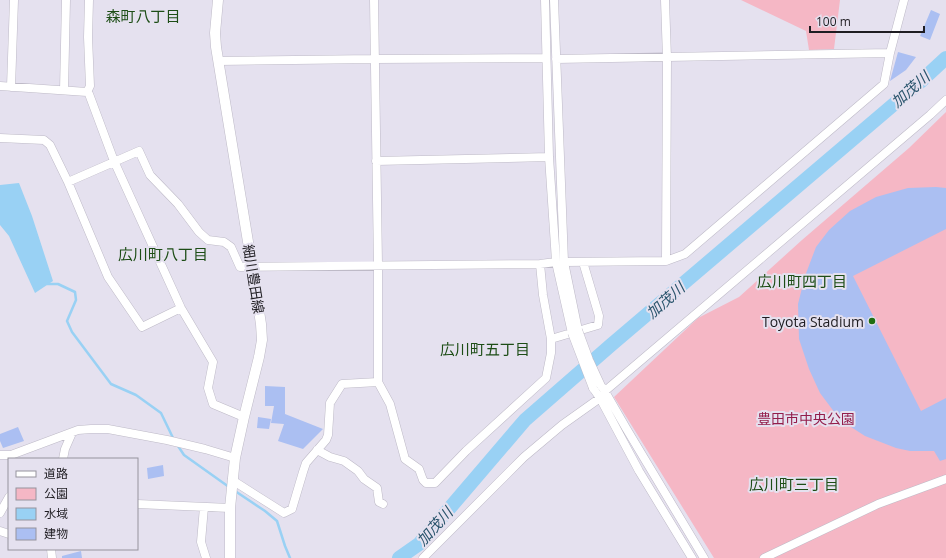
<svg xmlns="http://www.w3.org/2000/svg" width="946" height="558" viewBox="0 0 946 558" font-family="'Open Sans','Noto Sans JP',sans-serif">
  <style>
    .green { fill: #f5b7c5 }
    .water { fill: #99d1f4 }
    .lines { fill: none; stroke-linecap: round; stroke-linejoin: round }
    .stream { stroke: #99d1f4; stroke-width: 2.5 }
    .river { stroke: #99d1f4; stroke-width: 14 }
    .building { fill: #abbff2 }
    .minor-casing { stroke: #bebac7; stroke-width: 9 }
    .major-casing { stroke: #bebac7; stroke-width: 11 }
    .minor { stroke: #fff; stroke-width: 8 }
    .major { stroke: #fff; stroke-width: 10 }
    .minor-bridge-casing { stroke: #bebac7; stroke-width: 9; stroke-linecap: butt }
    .minor-bridge { stroke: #fff; stroke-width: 8 }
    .poi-dot { fill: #206e12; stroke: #e5e1ef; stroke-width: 1.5 }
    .labels { text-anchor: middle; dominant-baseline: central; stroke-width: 4; stroke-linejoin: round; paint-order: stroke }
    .street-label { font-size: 14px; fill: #1f1d22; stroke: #e5e1ef }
    .poi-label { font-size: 14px; fill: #1f1d22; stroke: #e5e1ef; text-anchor: end }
    .park-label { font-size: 14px; fill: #931d4b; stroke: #e5e1ef }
    .neighbourhood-label { font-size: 15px; fill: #1d4d16; stroke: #e5e1ef }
    .water-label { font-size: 15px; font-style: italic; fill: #29546c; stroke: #e5e1ef }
  </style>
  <rect width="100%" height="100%" fill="#e5e1ef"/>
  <path class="green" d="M741,0H840L834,49L809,50L806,31Z
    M946,112V558H714L614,397L698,318L739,297L802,240L909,148Z"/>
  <path class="water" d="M19,183L32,216L53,281L35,293L9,236L0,225V185Z"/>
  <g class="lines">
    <path class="stream" d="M47,284H58L75,292L76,300L67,321L72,332L111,384L136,395L161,413L174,440
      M178,446L184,455L229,487
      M235,491L265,511L277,521L285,546L290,558"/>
    <path class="river" d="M399,558L419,544L525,420L611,345L920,82L946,58"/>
  </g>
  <path class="building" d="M931,10L940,14L930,40L920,36Z
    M898,52L916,57L906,70L890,81Z
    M936,187L946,188V229L853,276L921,411L946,398V459L940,461L934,451H910L896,448L865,436L851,427L835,413L820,393L809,369L799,339L798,304L805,276L816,247L829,230L850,211L876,197L908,188Z
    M265,386L285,387V414L323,429L303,449L278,441L284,424L271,423L274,406H265Z
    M258,417L271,419L269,429L257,428Z
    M18,427L24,441L3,448L0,441V434Z
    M163,465L164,476L148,479L147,468Z
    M81,551L82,558H62V556Z"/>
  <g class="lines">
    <defs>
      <path id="minor" d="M545,0L549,157L555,246L556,262L572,333
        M554,0L564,262L578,330
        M665,0L667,58L666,261
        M556,59L890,53
        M218,61L374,59L546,58
        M0,86L87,92L89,94L114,161L181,308L213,362L208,388L213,404L244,417
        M11,87L14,0
        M64,90L66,0
        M87,92L90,86L88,37L89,0
        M0,138L44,140L50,145L68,182L108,277L142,327L181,308
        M376,161L549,157
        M68,182L139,151L150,175L178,204L199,232L208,240L224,242L231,247L240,267L540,264L556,262
        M564,262L666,261L685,254L884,84L890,53L904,0
        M540,264L543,295L551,339L598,325L599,316L583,262
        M378,382L390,404L405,459L419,469L423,480L426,483H435L466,451L546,378L551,353V339
        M593,388L600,398L639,471L692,558
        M603,388L626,428L704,558
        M317,450L330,457L344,461L358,471L364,479L377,488L379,502L383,504
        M0,455H11L78,430L91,429H108L167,440L205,449L235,458
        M63,459L65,449L72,433
        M232,480L284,513L292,509L303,472L306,463L326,440L328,435L330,403L342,384L378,382V265L374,0
        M137,504L230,508
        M204,507L201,542L206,558
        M0,513L9,497
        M0,531L9,534
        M51,549L52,558
        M423,558L524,457L562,425L600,398L605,391L930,115L946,100
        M764,558L878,504L946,479"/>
      <path id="major" d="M218,0L215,33L216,47L252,266L261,324L262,340L259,357L244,417L235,458L230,508V558"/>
    </defs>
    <use href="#minor" class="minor-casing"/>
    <use href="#major" class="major-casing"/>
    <use href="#minor" class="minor"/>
    <use href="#major" class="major"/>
    <defs>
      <path id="minor-bridge" d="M578,330L589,360L601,386
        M572,333L593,388"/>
    </defs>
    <use href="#minor-bridge" class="minor-bridge-casing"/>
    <use href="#minor-bridge" class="minor-bridge"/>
  </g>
  <circle class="poi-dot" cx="872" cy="321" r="4"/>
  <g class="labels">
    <g class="street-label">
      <text transform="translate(254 279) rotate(81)">細川豊田線</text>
    </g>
    <g class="poi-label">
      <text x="864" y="321">Toyota Stadium</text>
    </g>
    <g class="park-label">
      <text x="806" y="418">豊田市中央公園</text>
    </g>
    <g class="neighbourhood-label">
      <text x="143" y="16">森町八丁目</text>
      <text x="163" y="254">広川町八丁目</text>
      <text x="802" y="281">広川町四丁目</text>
      <text x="485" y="349">広川町五丁目</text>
      <text x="794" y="484">広川町三丁目</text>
    </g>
    <g class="water-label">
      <text transform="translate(910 89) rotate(-41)">加茂川</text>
      <text transform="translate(665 300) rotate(-41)">加茂川</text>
      <text transform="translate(434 526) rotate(-48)">加茂川</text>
    </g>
  </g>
  <rect x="8" y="458" width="130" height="92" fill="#e5e1ef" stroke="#96939d"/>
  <rect x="16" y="471" width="20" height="6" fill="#ffffff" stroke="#96939d"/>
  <text x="44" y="478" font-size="12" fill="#1f1d22">道路</text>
  <rect x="16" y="488" width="20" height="12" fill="#f5b7c5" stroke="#96939d"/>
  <text x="44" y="498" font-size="12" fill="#1f1d22">公園</text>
  <rect x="16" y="508" width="20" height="12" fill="#99d1f4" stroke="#96939d"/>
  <text x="44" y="518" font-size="12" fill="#1f1d22">水域</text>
  <rect x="16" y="528" width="20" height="12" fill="#abbff2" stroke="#96939d"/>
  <text x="44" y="538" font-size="12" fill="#1f1d22">建物</text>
  <path d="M810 26v6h114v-6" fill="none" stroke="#1f1d22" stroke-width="2"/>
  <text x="816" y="26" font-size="12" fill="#1f1d22" stroke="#e5e1ef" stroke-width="3" paint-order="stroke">100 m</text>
</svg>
